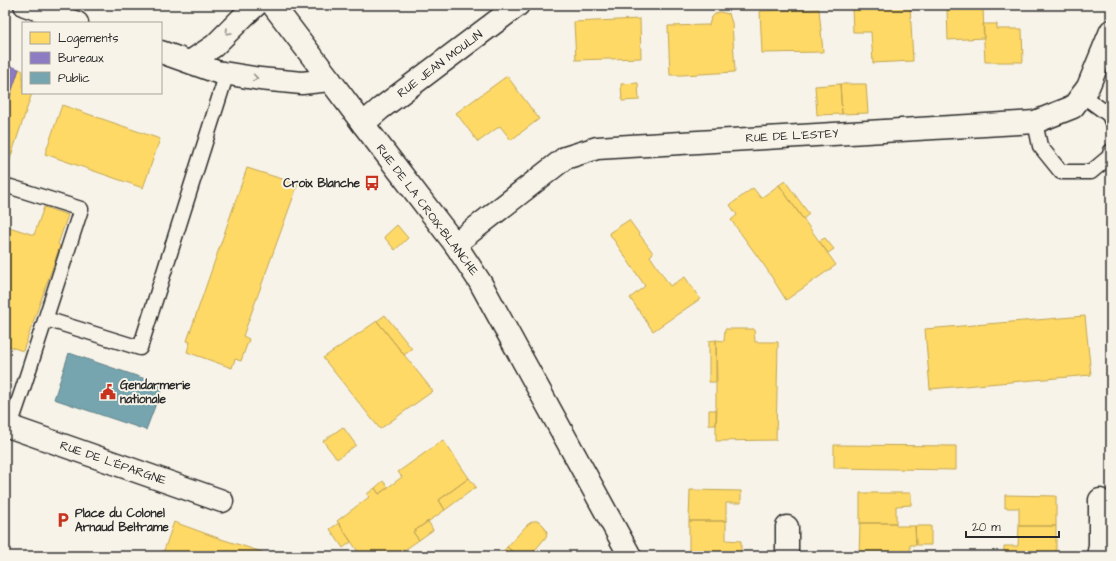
<svg xmlns="http://www.w3.org/2000/svg" width="1116" height="561" viewBox="0 0 1116 561" font-family="'Architects Daughter',sans-serif">
  <style>
    .homes { fill: #ffd966; stroke: #bfa554 }
    .offices { fill: #8e7cc3; stroke: #706495 }
    .public { fill: #76a5af; stroke: #608087 }
    .lines { fill: none; stroke-linecap: round; stroke-linejoin: round }
    .lane-casing { stroke: #2b2b2b; stroke-width: 17 }
    .street-casing { stroke: #2b2b2b; stroke-width: 25 }
    .secondary-casing { stroke: #2b2b2b; stroke-width: 25 }
    .lane { stroke: #f7f3e8; stroke-width: 14 }
    .street { stroke: #f7f3e8; stroke-width: 22 }
    .secondary { stroke: #f7f3e8; stroke-width: 22 }
    .oneway { stroke: #918f8a }
    .labels { text-anchor: middle; dominant-baseline: central; stroke-width: 4; stroke-linejoin: round; paint-order: stroke }
    .street-label { font-size: 12px; fill: #2b2b2b; stroke: #f7f3e8 }
    .poi-label { font-size: 12px; font-weight: bold; fill: #2b2b2b; stroke: #f7f3e8; text-anchor: start }
  </style>
  <rect width="100%" height="100%" fill="#f7f3e8"/>
  <filter id="ink" filterUnits="userSpaceOnUse"><feTurbulence type="fractalNoise" baseFrequency=".025" numOctaves="2"/><feDisplacementMap in="SourceGraphic" scale="8" xChannelSelector="R" yChannelSelector="G"/><feConvolveMatrix kernelMatrix="1 2 1 2 8 2 1 2 1" color-interpolation-filters="sRGB"/></filter>
  <g filter="url(#ink)">
    <path class="homes" d="M888,5H910L913,61L873,63L871,32H853L852,7Z
      M969,5H983L984,38L948,40L947,9H969Z
      M819,9L823,52L762,53L760,11Z
      M720,12L729,14L732,23L735,72L682,75H670L668,26L709,25L711,18L715,14Z
      M640,19L641,58L576,60L574,22Z
      M983,24H997V29H1022L1023,62H985Z
      M19,69L23,71V93H32L5,174V111Z
      M507,76L539,119L511,140L500,126L478,142L456,113Z
      M638,83L639,100L622,101L621,84Z
      M840,84L842,114L817,115L815,86Z
      M840,84H866L868,113L842,114Z
      M62,105L160,139L143,188L45,154Z
      M247,168L298,184L243,336L249,339L241,361L235,359L232,368L187,352L190,342L187,341Z
      M785,181L809,214L803,219L779,185Z
      M779,185L819,241L836,265L786,300L766,268L731,220L737,215L730,205L753,188L761,198Z
      M44,207L68,215L58,244L60,246L23,351L5,345V228L6,226L34,235Z
      M629,220L653,253L650,256L670,286L685,277L700,299L653,331L630,298L645,286L609,233Z
      M397,225L408,238L395,250L384,237Z
      M825,238L834,249L828,253L819,241Z
      M385,315L412,349L404,355L377,321Z
      M1085,316L1091,375L930,389L925,329Z
      M377,321L433,391L380,429L323,358Z
      M725,329H754L755,342H778L776,440L716,441V340L724,341Z
      M716,340L717,382H709V341Z
      M709,410H717L716,425H709Z
      M343,427L356,445L337,459L323,441Z
      M443,440L469,478L439,500L445,510L413,532L419,540L396,556H361L337,521L369,497L367,494L375,488L379,494L402,477L398,472Z
      M834,445L956,446V470L834,468Z
      M469,478L476,487L445,510L439,500Z
      M383,481L388,487L379,494L375,488Z
      M690,490L741,491V503H726V521H689Z
      M860,493H911V505L896,506V523H860Z
      M1005,495L1056,496V526H1019V508H1005Z
      M428,521L433,530L419,540L413,532Z
      M533,521H539L544,526L547,532L546,537L530,556H518L507,547L527,525Z
      M689,521H726V540L741,541V554L689,553Z
      M174,522L218,538L262,552L260,556H162Z
      M339,523L351,542L343,548L330,529Z
      M860,523H896V526H915L916,545H910V556H859Z
      M915,526H931V545H916Z
      M1019,526H1056V556H1004V546H1018Z
      M507,547L518,556H500Z"/>
    <path class="offices" d="M5,64L19,69L5,111Z"/>
    <path class="public" d="M69,353L163,385L146,430L54,399Z"/>
    <g class="lines">
      <defs>
        <path id="lane" d="M1082,95L1109,115L1111,120
          M1035,122L1040,146L1061,172H1091L1109,157L1111,151
          M46,319L140,348L227,73
          M10,426L24,385L81,209L11,187"/>
        <path id="street" d="M25,5L77,23
          M161,52L217,72L260,79L302,83L330,80
          M190,62L214,46L244,16L256,5
          M363,124L380,109L518,5
          M455,244L565,158L597,148L1035,122L1073,107L1088,87L1111,31
          M5,425L222,501
          M787,556V527
          M1098,556L1100,546V500"/>
        <path id="secondary" d="M273,5L330,80L363,124L455,244L480,282L630,556"/>
      </defs>
      <use href="#lane" class="lane-casing"/>
      <use href="#street" class="street-casing"/>
      <use href="#secondary" class="secondary-casing"/>
      <use href="#lane" class="lane"/>
      <use href="#street" class="street"/>
      <use href="#secondary" class="secondary"/>
    </g>
    <defs><path id="oneway-chevron" d="M-2-3.5L2.5 0L-2 3.5" fill="none" stroke-width="1.6" stroke-linecap="round" stroke-linejoin="round"/></defs>
    <g class="oneway">
      <use href="#oneway-chevron" transform="translate(228 32) rotate(135)"/>
      <use href="#oneway-chevron" transform="translate(255 78) rotate(9)"/>
    </g>
  </g>
  <defs>
    <symbol id="bus-bare" viewBox="-9 -9 18 18"><path d="M-5-6H5V4H4V6H2V4H-2V6H-4V4H-5ZM-3.5-4V0h7V-4ZM-3.5 1.2v1.5H-2V1.2ZM2 1.2v1.5H3.5V1.2Z" fill="#c8321e" stroke="#f7f3e8" stroke-width="2.5" paint-order="stroke"/></symbol>
    <symbol id="civic-bare" viewBox="-9 -9 18 18"><path d="M-.6-6.5H3V-4.5H.6V-3L4-1V1h2V6H-6V1h2V-1L-.6-3ZM-1.2 2.5V6h2.4V2.5Z" fill="#c8321e" stroke="#f7f3e8" stroke-width="2.5" paint-order="stroke"/></symbol>
    <symbol id="parking-bare" viewBox="-9 -9 18 18"><path d="M-3.5-5.5H1a3.5 3.5 0 0 1 0 7H-1V5.5H-3.5ZM-1-3.4V-.6H.8a1.4 1.4 0 0 0 0-2.8Z" fill="#c8321e" stroke="#f7f3e8" stroke-width="2.5" paint-order="stroke"/></symbol>
  </defs>
  <g fill-rule="evenodd">
    <use href="#bus-bare" x="361" y="172" width="22" height="22"/>
    <use href="#civic-bare" x="97" y="381" width="22" height="22"/>
    <use href="#parking-bare" x="52" y="509" width="22" height="22"/>
  </g>
  <g class="labels">
    <g class="street-label">
      <text transform="translate(440 64) rotate(-37)">RUE JEAN MOULIN</text>
      <text transform="translate(792 136) rotate(-3)">RUE DE L'ESTEY</text>
      <text transform="translate(427 210) rotate(53)">RUE DE LA CROIX-BLANCHE</text>
      <text transform="translate(113 463) rotate(19)">RUE DE L'ÉPARGNE</text>
    </g>
    <g class="poi-label">
      <text x="360" y="183" text-anchor="end">Croix Blanche</text>
      <text x="120" y="385">Gendarmerie<tspan x="120" dy="14">nationale</tspan></text>
      <text x="75" y="513">Place du Colonel<tspan x="75" dy="14">Arnaud Beltrame</tspan></text>
    </g>
  </g>
  <rect width="1116" height="561" fill="none" stroke="#f7f3e8" stroke-width="20"/>
  <rect x="10" y="10" width="1096" height="541" fill="none" stroke="#2b2b2b" stroke-width="1.5" filter="url(#ink)"/>
  <rect x="22" y="22" width="140" height="72" fill="#f7f3e8" stroke="#a5a39c"/>
  <rect x="30" y="32" width="20" height="12" fill="#ffd966" stroke="#a5a39c"/>
  <text x="58" y="42" font-size="12" fill="#2b2b2b">Logements</text>
  <rect x="30" y="52" width="20" height="12" fill="#8e7cc3" stroke="#a5a39c"/>
  <text x="58" y="62" font-size="12" fill="#2b2b2b">Bureaux</text>
  <rect x="30" y="72" width="20" height="12" fill="#76a5af" stroke="#a5a39c"/>
  <text x="58" y="82" font-size="12" fill="#2b2b2b">Public</text>
  <path d="M966 531v6h93v-6" fill="none" stroke="#2b2b2b" stroke-width="2"/>
  <text x="972" y="531" font-size="12" fill="#2b2b2b" stroke="#f7f3e8" stroke-width="3" paint-order="stroke">20 m</text>
</svg>
